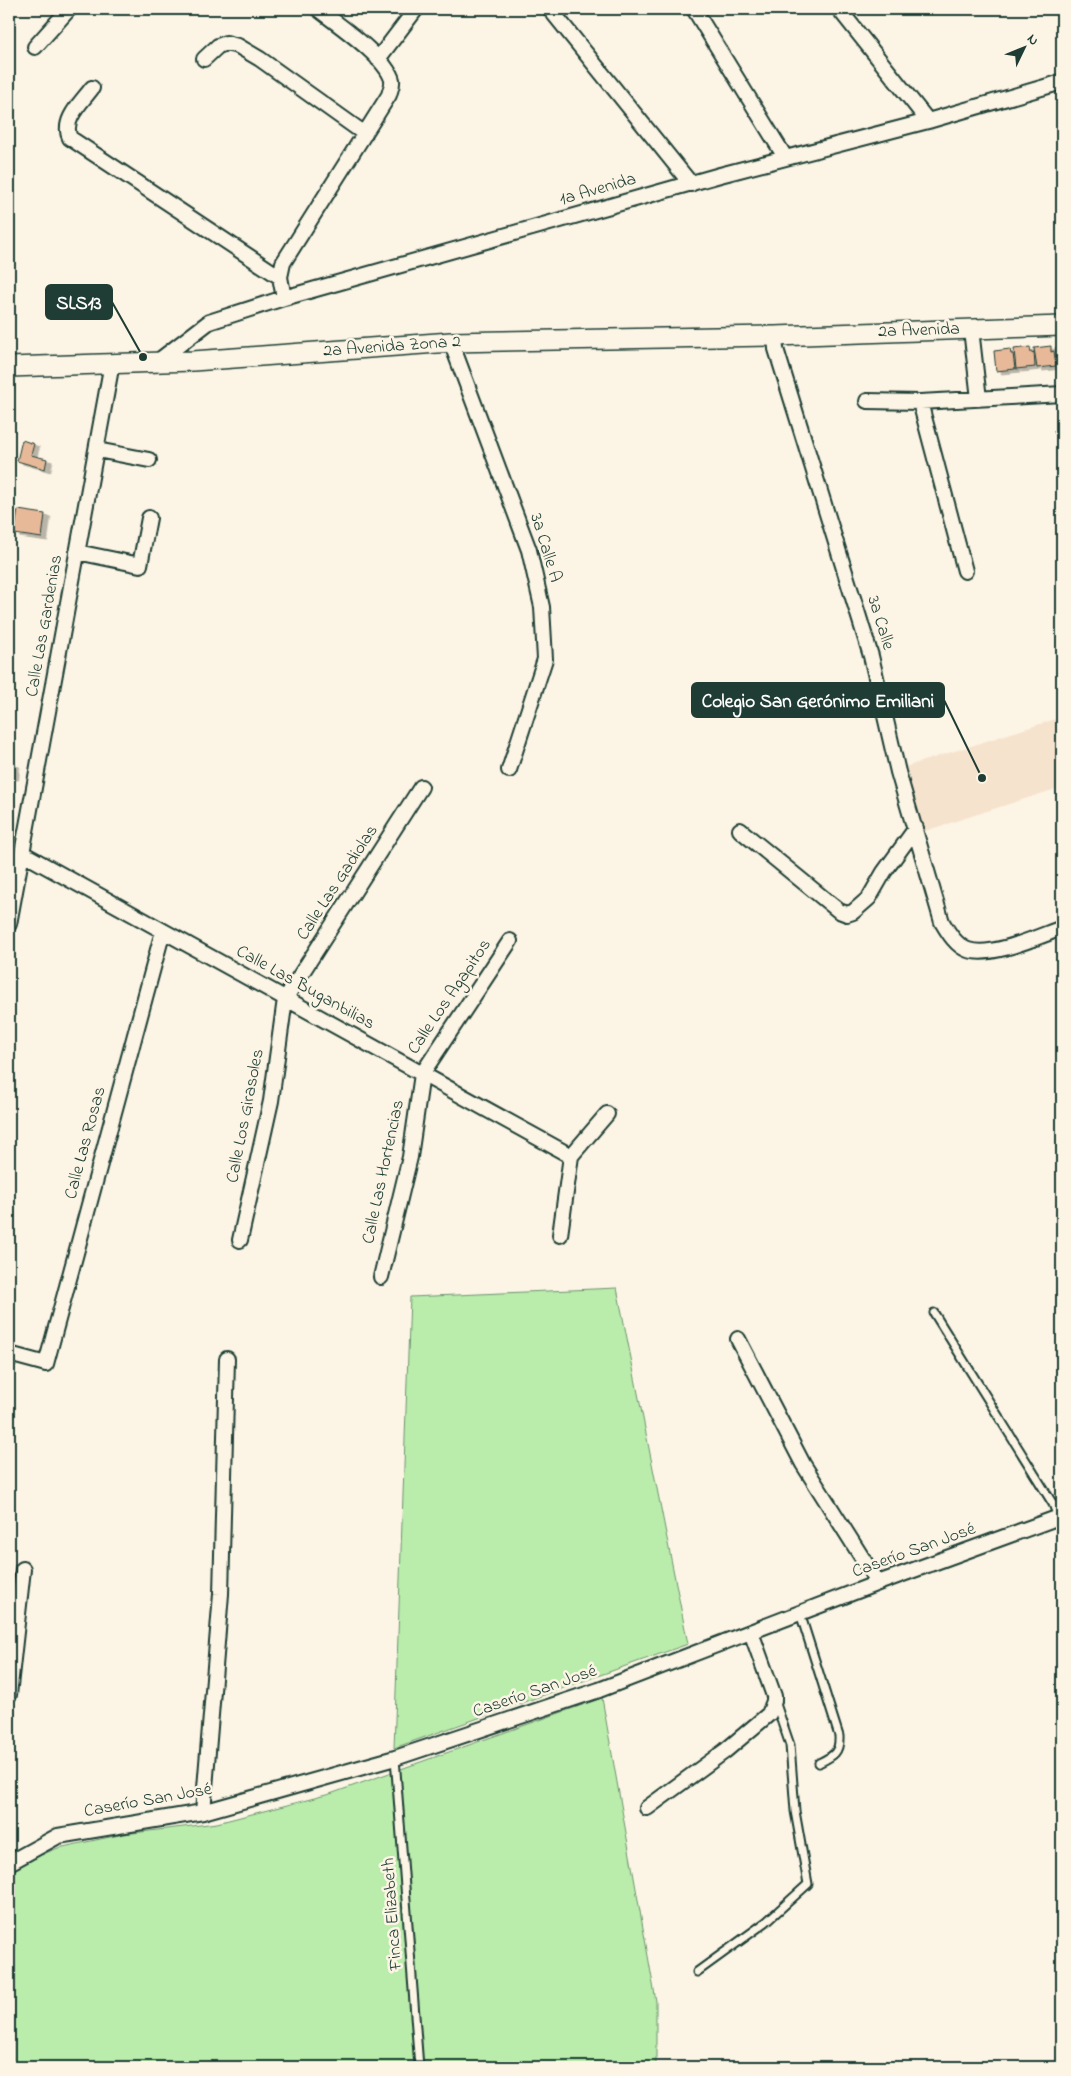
<svg xmlns="http://www.w3.org/2000/svg" width="1071" height="2076" viewBox="0 0 1071 2076" font-family="'Indie Flower',sans-serif">
  <style>
    .built { fill: #f6e3ce }
    .green { fill: #baecab; stroke: #6c9470 }
    .building { fill: #e7b998; stroke: #1f3d34; filter: url(#shadow) }
    .lines { fill: none; stroke-linecap: round; stroke-linejoin: round }
    .lane-casing { stroke: #1f3d34; stroke-width: 11 }
    .street-casing { stroke: #1f3d34; stroke-width: 18 }
    .secondary-casing { stroke: #1f3d34; stroke-width: 22 }
    .lane { stroke: #fcf5e5; stroke-width: 7 }
    .street { stroke: #fcf5e5; stroke-width: 14 }
    .secondary { stroke: #fcf5e5; stroke-width: 19 }
    .labels { text-anchor: middle; dominant-baseline: central; stroke-width: 5; stroke-linejoin: round; paint-order: stroke }
    .street-label { font-size: 18px; fill: #1f3d34; stroke: #fcf5e5 }
    .leader { fill: none; stroke: #1f3d34; stroke-width: 2 }
    .callout-dot { fill: #1f3d34; stroke: #fcf5e5; stroke-width: 2 }
    .callout { fill: #1f3d34; stroke: #1f3d34; stroke-width: 2 }
    .callout-label { font-size: 19px; text-anchor: middle; font-weight: bold; fill: #fff }
  </style>
  <defs>
    <filter id="shadow"><feDropShadow dx="5.5" dy="3" stdDeviation="0" flood-color="#0004"/></filter>
  </defs>
  <rect width="100%" height="100%" fill="#fcf5e5"/>
  <filter id="ink" filterUnits="userSpaceOnUse"><feTurbulence type="fractalNoise" baseFrequency=".02" numOctaves="2"/><feDisplacementMap in="SourceGraphic" scale="10" xChannelSelector="R" yChannelSelector="G"/><feConvolveMatrix kernelMatrix="1 2 1 2 8 2 1 2 1" color-interpolation-filters="sRGB"/></filter>
  <g filter="url(#ink)">
    <path class="built" d="M1062,717V787L919,833L898,769Z"/>
    <path class="green" d="M617,1288L688,1644L394,1748L410,1297Z
      M602,1698L656,2001V2067H9V1869L10,1867L58,1848L124,1834L217,1823L330,1794Z"/>
    <path class="building" d="M1051,346V352L1054,351L1056,366L1037,368L1034,348Z
      M1062,346V367L1058,368L1056,347Z
      M1030,347L1031,353L1034,352L1035,367L1016,369L1014,349Z
      M1010,349L1011,354H1013L1015,369L996,371L994,351Z
      M1062,428V451L1054,431Z
      M22,440L34,444L31,455L47,459L45,469L17,461Z
      M18,510L45,514L42,538L14,534Z
      M9,763L14,764L13,777H9Z"/>
    <g class="lines">
      <defs>
        <path id="lane" d="M934,1313L1053,1504L1058,1517
          M800,1613L839,1736C840,1753 833,1756 819,1763
          M395,1758L419,2067
          M697,1972L766,1922L808,1884L795,1811L790,1745L775,1701"/>
        <path id="street" d="M550,9L691,184
          M694,9L785,157
          M839,9L928,121
          M35,47L69,9
          M204,59L218,46L226,43L238,46L260,59L365,134
          M378,59L416,9
          M92,88C82,102 61,120 70,138L280,277
          M284,298L280,277L283,263L389,95C390,90 393,85 392,80C386,57 337,24 318,9
          M971,329L979,399
          M775,336L776,349L871,656L898,772L942,922C948,932 956,946 968,950C992,958 1039,936 1062,928
          M451,342L529,550L542,607L545,659L509,770
          M157,362L209,322L284,298L720,175L928,121L1062,82
          M867,401L920,402L1062,394
          M920,402L965,571
          M97,450L149,460
          M77,552L140,565L149,518
          M740,830L839,911L847,914L853,912L869,898L884,872L916,828
          M22,853L571,1156
          M9,924L112,363
          M571,1156L607,1114
          M560,1235L571,1156
          M240,1240L271,1101L285,999L421,787
          M381,1277L410,1157L422,1074L510,941
          M738,1339L803,1464L878,1583
          M9,1354L46,1364L163,931
          M9,1695L23,1569
          M647,1808L725,1751L769,1714L774,1701V1696L751,1632
          M203,1812L221,1594L227,1359
          M9,1863L58,1836L203,1812L395,1758L599,1690L878,1583L1062,1516"/>
        <path id="secondary" d="M9,367L193,361L451,342L775,336L1062,326"/>
      </defs>
      <use href="#lane" class="lane-casing"/>
      <use href="#street" class="street-casing"/>
      <use href="#secondary" class="secondary-casing"/>
      <use href="#lane" class="lane"/>
      <use href="#street" class="street"/>
      <use href="#secondary" class="secondary"/>
    </g>
  </g>
  <g class="labels">
    <g class="street-label">
      <text transform="translate(598 190) rotate(-16)">1a Avenida</text>
      <text transform="translate(919 331) rotate(-2)">2a Avenida</text>
      <text transform="translate(392 347) rotate(-4)">2a Avenida Zona 2</text>
      <text transform="translate(545 548) rotate(73)">3a Calle A</text>
      <text transform="translate(880 623) rotate(73)">3a Calle</text>
      <text transform="translate(45 626) rotate(-80)">Calle Las Gardenias</text>
      <text transform="translate(338 883) rotate(-57)">Calle Las Gadiolas</text>
      <text transform="translate(305 988) rotate(29)">Calle Las Buganbilias</text>
      <text transform="translate(450 997) rotate(-56)">Calle Los Agapitos</text>
      <text transform="translate(246 1116) rotate(-79)">Calle Los Girasoles</text>
      <text transform="translate(86 1143) rotate(-75)">Calle Las Rosas</text>
      <text transform="translate(384 1172) rotate(-78)">Calle Las Hortencias</text>
      <text transform="translate(914 1551) rotate(-20)">Caserío San José</text>
      <text transform="translate(535 1692) rotate(-19)">Caserío San José</text>
      <text transform="translate(148 1801) rotate(-10)">Caserío San José</text>
      <text transform="translate(393 1914) rotate(-94)">Finca Elizabeth</text>
    </g>
  </g>
  <path class="leader" d="M143 357L112 302M982 778L944 700"/>
  <g class="callout-dot">
    <circle cx="143" cy="357" r="5"/>
    <circle cx="982" cy="778" r="5"/>
  </g>
  <g class="callout">
    <rect x="46" y="285" width="66" height="34" rx="5"/>
    <rect x="692" y="683" width="252" height="34" rx="5"/>
  </g>
  <g class="callout-label">
    <text x="79" y="309">SLS13</text>
    <text x="818" y="707">Colegio San Gerónimo Emiliani</text>
  </g>
  <rect width="1071" height="2076" fill="none" stroke="#fcf5e5" stroke-width="30"/>
  <rect x="15" y="15" width="1041" height="2046" fill="none" stroke="#1f3d34" stroke-width="2" filter="url(#ink)"/>
  <g transform="translate(1024 48) rotate(47)" stroke="#fcf5e5" stroke-width="4" paint-order="stroke">
  <path d="M0-4L9 19L0 12L-9 19Z" fill="#1f3d34"/>
  <text y="-8" font-size="14" font-weight="bold" text-anchor="middle" fill="#1f3d34">N</text>
  </g>
</svg>
